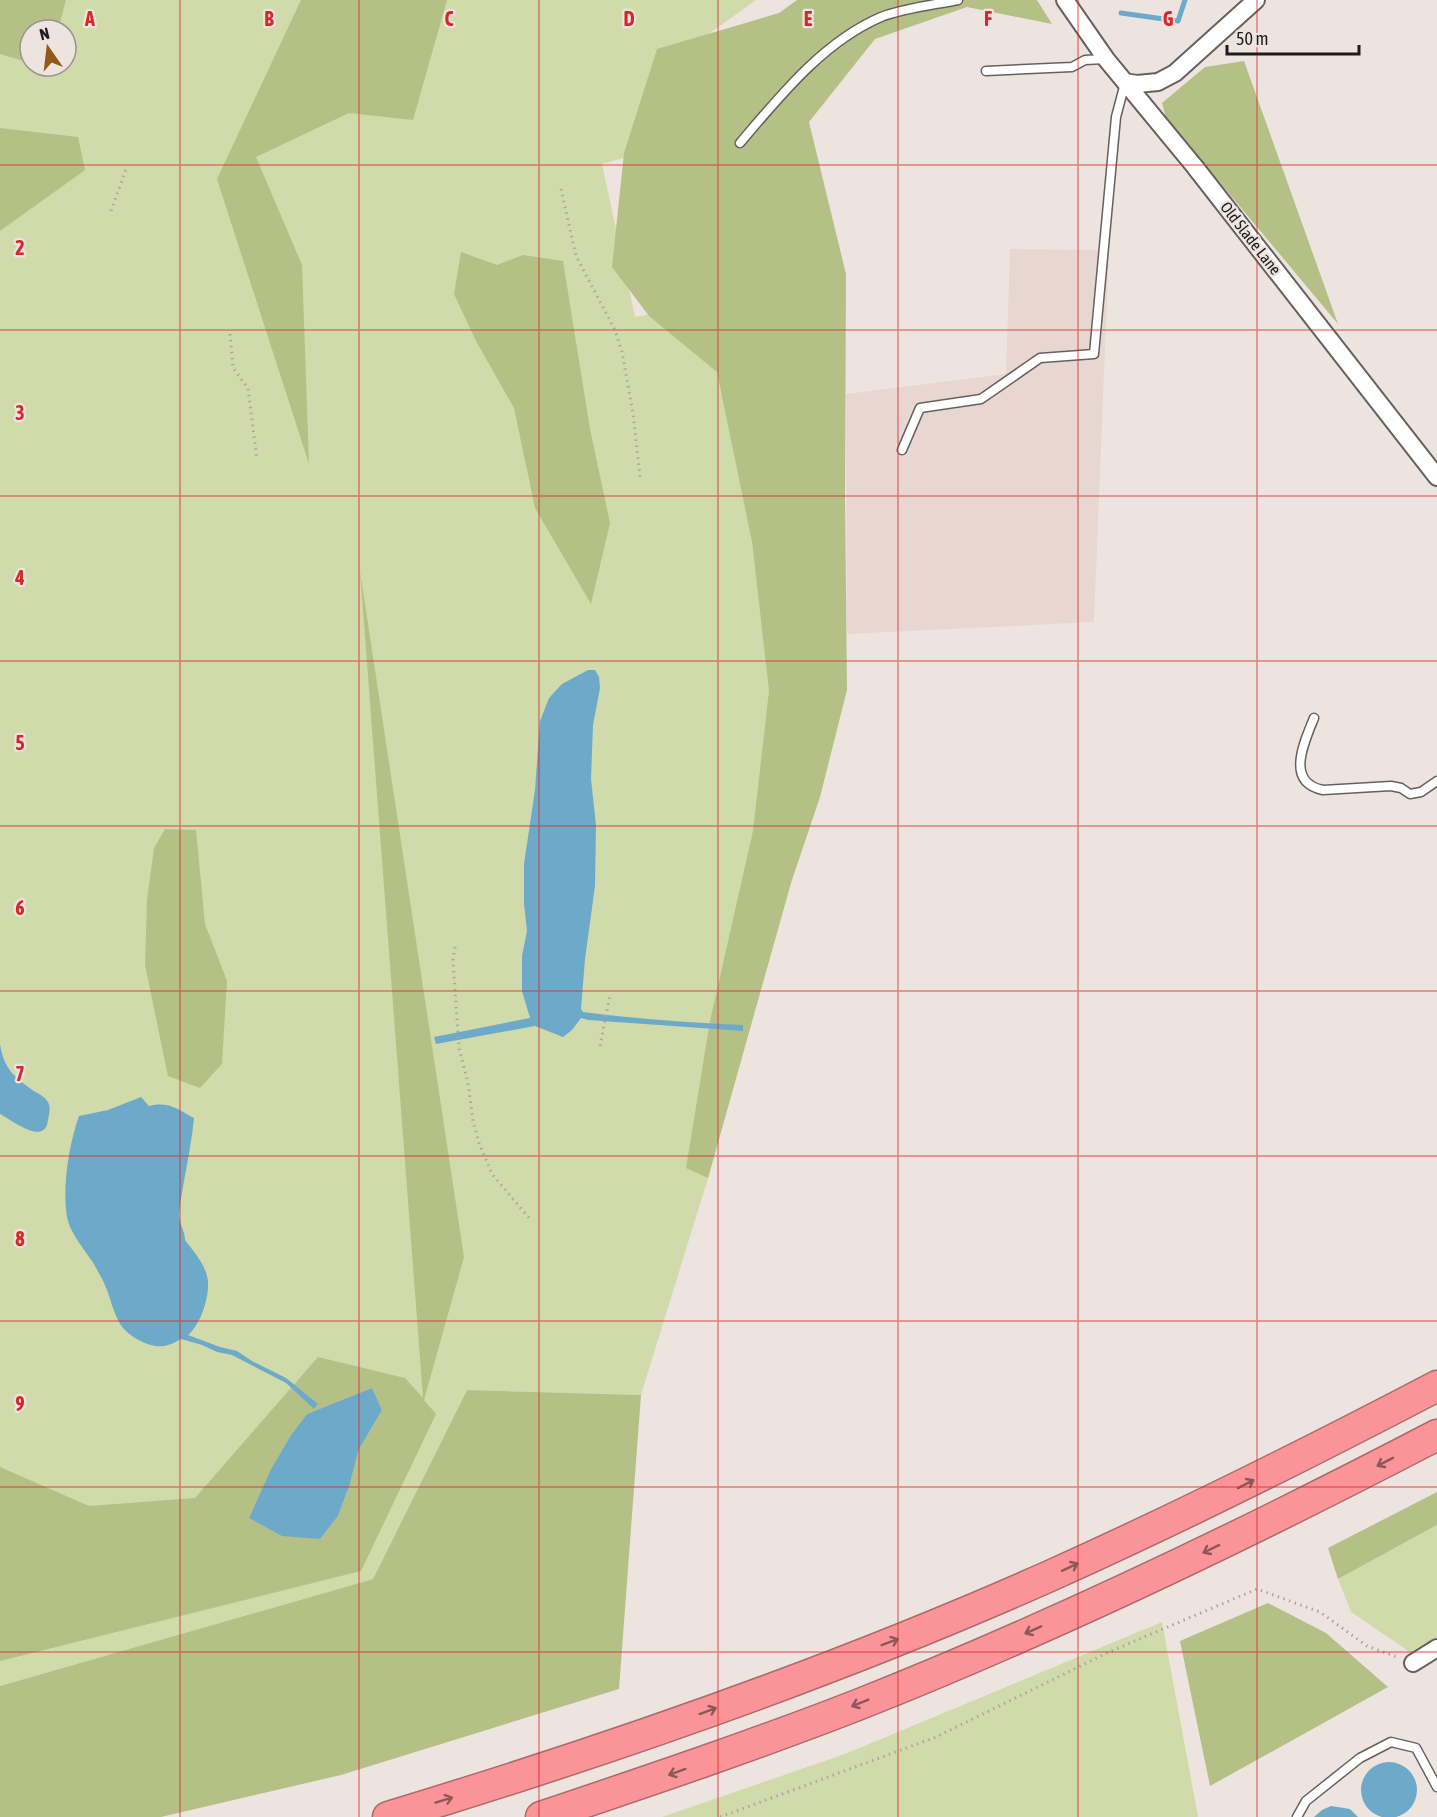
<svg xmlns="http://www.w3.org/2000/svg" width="1437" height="1817" viewBox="0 0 1437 1817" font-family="'Asap Condensed',sans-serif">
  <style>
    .built { fill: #e8d7d0 }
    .green { fill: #d1daaa; fill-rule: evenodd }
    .forest { fill: #b5c086; fill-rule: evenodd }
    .water { fill: #6daac9 }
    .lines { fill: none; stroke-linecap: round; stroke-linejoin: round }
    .stream { stroke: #6daac9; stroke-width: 5 }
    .lane-casing { stroke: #68605d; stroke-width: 11 }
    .street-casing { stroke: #68605d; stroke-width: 20 }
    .highway-casing { stroke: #ad6a6c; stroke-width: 33 }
    .path { stroke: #ada6a3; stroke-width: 3; stroke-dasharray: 1.5 4.5; stroke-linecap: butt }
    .lane { stroke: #fff; stroke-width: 8 }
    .street { stroke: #fff; stroke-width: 16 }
    .highway { stroke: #fa9498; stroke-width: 30 }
    .oneway { stroke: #8c5859 }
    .grid { fill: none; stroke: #d62828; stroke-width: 1.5; stroke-opacity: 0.55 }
    .labels { text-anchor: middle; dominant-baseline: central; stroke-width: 4.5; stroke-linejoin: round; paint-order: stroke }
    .street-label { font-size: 16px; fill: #1e1b1a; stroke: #ede4e0 }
    .grid-label { font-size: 20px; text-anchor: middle; font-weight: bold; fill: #d62828; stroke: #ede4e0; stroke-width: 4.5; stroke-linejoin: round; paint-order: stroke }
  </style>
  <rect width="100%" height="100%" fill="#ede4e0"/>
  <path class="built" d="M1010,249L1109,250L1094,622L847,634L846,394L1006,374Z"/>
  <path class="green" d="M0,0H756L678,56L690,139L602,164L635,317L722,300L732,365L791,883L708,1178L641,1395L467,1390L373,1579L0,1686ZM30,30H66V66H30Z
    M1437,1525V1637L1410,1652L1351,1612L1338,1579Z
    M1162,1622L1198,1817H662L845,1754Z"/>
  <path class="forest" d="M0,0H66L58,30H30V63L0,54Z
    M301,0H447L413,120L349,113L256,157L302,265L309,464L217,179Z
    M797,0H1037L1052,24L967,7L875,39L809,122L846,274L845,496L847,690L820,797L791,883L708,1178L686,1168L710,1021L753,831L769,691L752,542L717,372L649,316L612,267L624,153L657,49L779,13Z
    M1244,61L1338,324L1166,118L1162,103L1205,67Z
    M0,128L78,137L85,170L0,231Z
    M461,252L497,265L523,255L563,261L590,429L610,523L591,604L535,508L514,408L476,341L454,294Z
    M360,571L464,1257L424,1400L436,1414L361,1571L0,1661V1467L89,1506L195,1498L318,1357L405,1378L423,1398ZM372,1388L382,1410L358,1451L350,1484L338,1516L320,1539L249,1518L271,1469L291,1435L307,1414Z
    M165,829L196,830L205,924L227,981L222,1064L200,1088L168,1076L145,965L147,900L154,848Z
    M467,1390L641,1395L619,1689L341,1775L161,1817H0V1686L373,1579Z
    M1437,1492V1525L1338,1579L1328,1548Z
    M1268,1603L1326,1633L1388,1687L1210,1786L1180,1641Z"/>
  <path class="water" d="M588,670H595L599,677L600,688L593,725L591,779L596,825L595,886L585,959L581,1009L583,1012C637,1019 690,1023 743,1025V1031L588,1020L581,1018L572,1030L563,1037L535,1026L436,1044L434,1037L530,1018L522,991V956L527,931L524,904V864L535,790L540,721L549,698L562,684Z
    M0,1044C4,1069 14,1077 34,1091C39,1094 45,1097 48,1102C51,1108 49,1115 48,1120C45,1147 12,1120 0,1114Z
    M141,1097L149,1106C169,1101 177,1109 194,1118C191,1150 183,1181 179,1213C178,1222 185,1230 185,1240C194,1252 207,1266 208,1282C209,1299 200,1325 188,1335L220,1347L237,1351L252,1361L286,1378L318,1404L314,1409L286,1383L232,1355L217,1352L202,1345L181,1339C177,1341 172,1344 168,1345C152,1351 124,1335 118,1320C111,1306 109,1291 101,1277C97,1270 94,1263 89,1257C81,1245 70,1232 67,1217C62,1187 69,1144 79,1116L108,1110Z
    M372,1388L382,1410L358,1451L350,1484L338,1516L320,1539L282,1536L249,1518L271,1469L291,1435L307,1414Z
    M1361 1790a28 28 0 1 1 56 0a28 28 0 1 1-56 0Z
    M1331,1806L1350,1809L1358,1817H1314L1322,1810Z"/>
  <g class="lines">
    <path class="stream" d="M1121,13L1178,21L1185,0"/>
    <defs>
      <path id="lane" d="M986,71L1072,67L1085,60L1105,59
        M740,143C780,96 823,42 881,17C904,8 933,5 958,0
        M902,450L920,408L981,399L1040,358L1094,354L1116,117L1125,83
        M1314,718C1304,743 1285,782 1323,790L1391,786L1401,788L1410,794L1421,792L1437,781
        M1297,1817L1306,1801L1360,1758L1391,1742L1416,1748L1437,1787"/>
      <path id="street" d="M1065,0L1106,59L1195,167L1437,477
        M1125,82L1137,84L1158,82L1175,73L1256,0
        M1413,1663L1437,1648"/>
      <path id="highway" d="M388,1817C613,1749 837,1671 1052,1575C1183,1516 1311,1452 1437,1386
        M541,1817C648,1781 755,1745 860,1704C1057,1626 1249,1533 1437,1435"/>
    </defs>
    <use href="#lane" class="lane-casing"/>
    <use href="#street" class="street-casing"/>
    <use href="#highway" class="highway-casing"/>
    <path class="path" d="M561,189L576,256L615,330L622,352L633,413L640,477
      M111,211L126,169
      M230,334L233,368L248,388L257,460
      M455,947L453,960L459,1048L468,1083L473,1121L479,1143L492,1174L529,1218
      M600,1046L610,995
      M720,1817L936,1737L1109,1652L1257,1589L1320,1612L1367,1646L1397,1657"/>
    <use href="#lane" class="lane"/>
    <use href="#street" class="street"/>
    <use href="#highway" class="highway"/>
  </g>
  <defs><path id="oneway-shaft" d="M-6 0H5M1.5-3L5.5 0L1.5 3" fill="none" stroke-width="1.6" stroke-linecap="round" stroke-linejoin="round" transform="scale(1.5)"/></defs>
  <g class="oneway">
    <use href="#oneway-shaft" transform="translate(1385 1462) rotate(153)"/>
    <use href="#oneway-shaft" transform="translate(1246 1484) rotate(-27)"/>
    <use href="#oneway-shaft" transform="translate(1211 1549) rotate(154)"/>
    <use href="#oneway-shaft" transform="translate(1070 1567) rotate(-25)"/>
    <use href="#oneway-shaft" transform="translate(1033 1630) rotate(156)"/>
    <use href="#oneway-shaft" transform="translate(890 1642) rotate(-21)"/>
    <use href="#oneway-shaft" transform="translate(860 1703) rotate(158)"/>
    <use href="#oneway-shaft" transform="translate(708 1711) rotate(-20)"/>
    <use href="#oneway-shaft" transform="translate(677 1772) rotate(160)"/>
    <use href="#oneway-shaft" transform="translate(444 1800) rotate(-17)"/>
  </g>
  <path class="grid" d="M180,0V1817M359,0V1817M539,0V1817M718,0V1817M898,0V1817M1078,0V1817M1257,0V1817M0,165H1437M0,330H1437M0,496H1437M0,661H1437M0,826H1437M0,991H1437M0,1156H1437M0,1321H1437M0,1487H1437M0,1652H1437"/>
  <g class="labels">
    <g class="street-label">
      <text transform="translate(1251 238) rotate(52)">Old Slade Lane</text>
    </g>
  </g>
  <g class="grid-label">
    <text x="90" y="26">A</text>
    <text x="269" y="26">B</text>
    <text x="449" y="26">C</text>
    <text x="629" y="26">D</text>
    <text x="808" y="26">E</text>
    <text x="988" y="26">F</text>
    <text x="1168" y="26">G</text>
    <text x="20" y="255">2</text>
    <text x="20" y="420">3</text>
    <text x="20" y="585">4</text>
    <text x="20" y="750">5</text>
    <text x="20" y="915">6</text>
    <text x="20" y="1081">7</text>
    <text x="20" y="1246">8</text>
    <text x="20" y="1411">9</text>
  </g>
  <g transform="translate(48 48) rotate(346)"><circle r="28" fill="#ede4e0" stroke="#9a9491" stroke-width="1.5"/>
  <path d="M0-4.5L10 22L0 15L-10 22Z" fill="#945918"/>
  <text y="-9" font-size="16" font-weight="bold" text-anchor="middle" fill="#1e1b1a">N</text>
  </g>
  <path d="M1227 45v9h132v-9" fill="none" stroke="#1e1b1a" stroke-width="3"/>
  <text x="1236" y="45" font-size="18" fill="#1e1b1a" stroke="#ede4e0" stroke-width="4.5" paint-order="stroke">50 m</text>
</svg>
